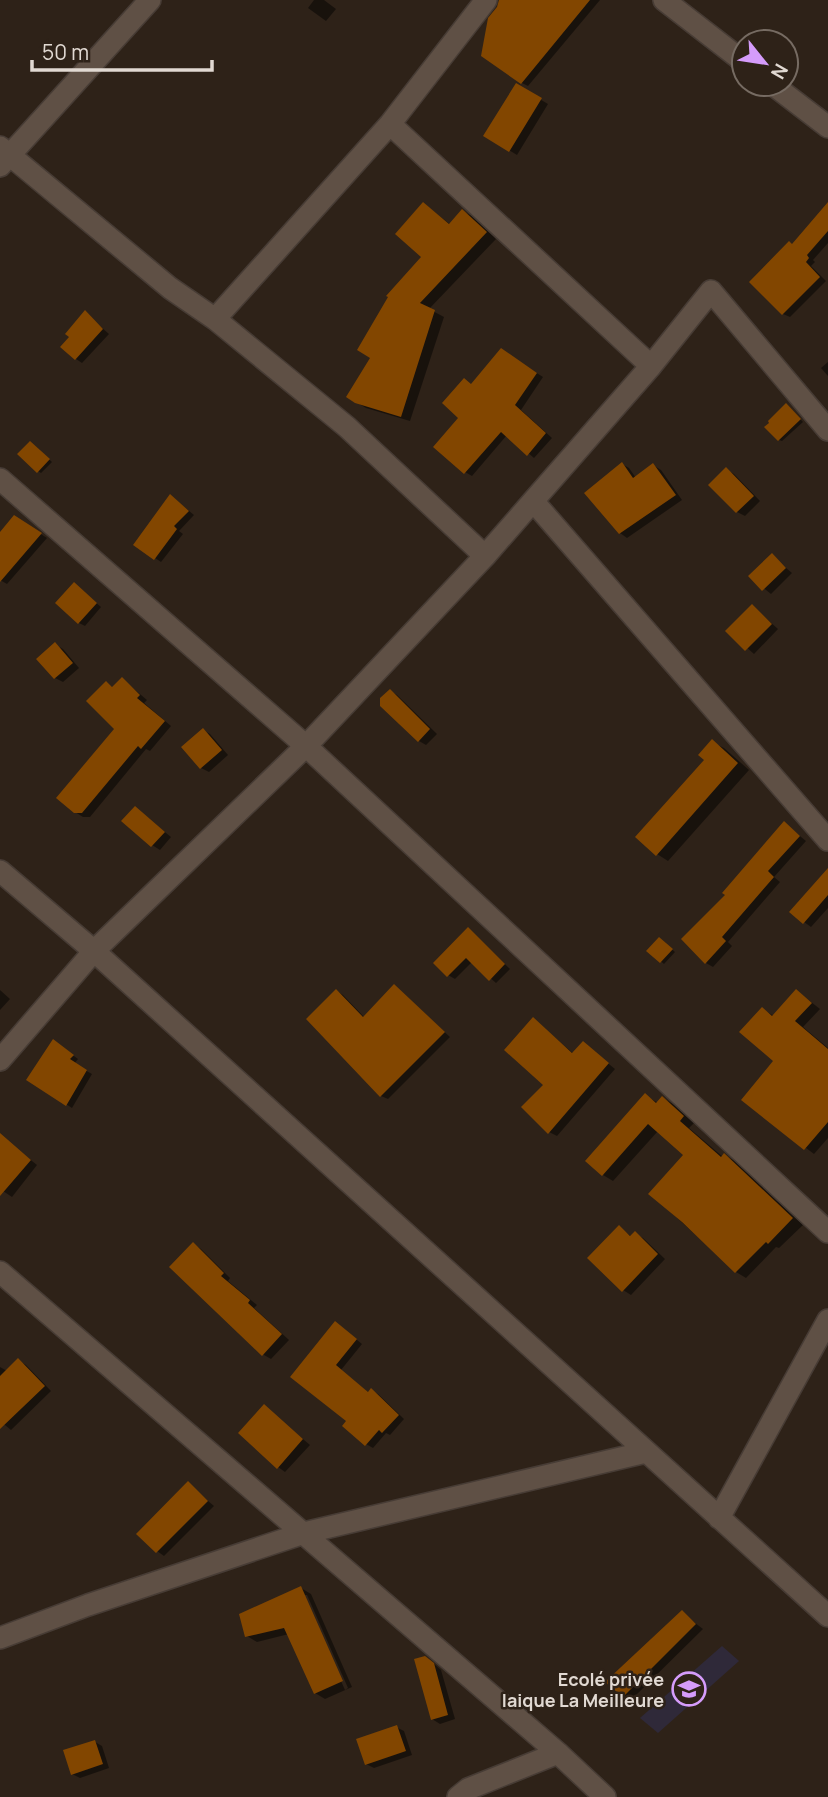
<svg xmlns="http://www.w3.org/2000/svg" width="828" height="1797" viewBox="0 0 828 1797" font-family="Manrope,sans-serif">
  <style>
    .education { fill: #2f2939 }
    .shadow { fill: #0007; fill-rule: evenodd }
    .building { fill: #824600 }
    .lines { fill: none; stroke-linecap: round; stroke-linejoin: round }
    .minor-casing { stroke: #473c35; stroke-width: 24 }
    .minor { stroke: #5f5045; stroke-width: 21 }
    .labels { text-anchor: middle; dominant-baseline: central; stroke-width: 5; stroke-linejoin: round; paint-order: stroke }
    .poi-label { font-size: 18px; font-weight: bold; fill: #e1d9d2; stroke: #2e2218; text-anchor: end }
  </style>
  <rect width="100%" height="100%" fill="#2e2218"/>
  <path class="education" d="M722,1646L739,1661L658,1733L640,1718Z"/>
  <path class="shadow" d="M314,0H324L336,9L326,21L308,8Z
    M524,0H600L528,86L522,83Z
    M516,85L548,104L517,155L486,136Z
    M424,204L451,225L462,211L472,216L496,239L429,309L444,317L410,421L366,408L348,397L372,358L423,256Z
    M828,205V243L813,260L815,262L811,266L826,281L790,317L783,314L793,246Z
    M85,313L109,334L82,363L76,359Z
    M507,354L543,377L521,410L552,438L534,458L507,435L472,476L465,472L460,417Z
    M828,362V376L821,368Z
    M789,407L803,422L782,441L779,440L772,423Z
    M34,445L52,462L41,473L38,471Z
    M622,464L629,468L636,478L653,465L661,470L682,500L627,538L620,533Z
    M727,470L734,474L760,501L745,516L737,512L711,485Z
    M171,496L194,515L179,531L183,534L161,562L136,545Z
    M14,517L47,538L7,584L0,580V535Z
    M772,556L792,573L771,594L750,577Z
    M74,584L101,607L85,626L79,623Z
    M752,606L778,629L754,654L728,631Z
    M56,645L63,649L79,668L63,682L55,678Z
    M122,679L147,700L144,703L171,726L150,751L146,749L90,817H83L75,812L117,729L106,684L113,688Z
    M390,691L397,695L437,734L426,745L419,741Z
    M203,730L210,734L228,755L209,772L201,768L183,748Z
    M712,742L724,748L749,770L668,861L657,854L706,760Z
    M135,808L171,837L160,850L152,845Z
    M784,823L806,841L774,877L780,882L728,942L732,946L713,967L706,963L728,895Z
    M828,871V908L811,927L804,922Z
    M468,929L510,969L496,983L472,962L455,979L448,975Z
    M663,941L675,952L664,964L649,951Z
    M394,986L450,1037L388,1099L381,1096L337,991L343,995L364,1017Z
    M0,990L10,999L0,1010Z
    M797,991L820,1009L803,1027L828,1048V1138L814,1154L743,1100L776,1061L762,1009L774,1016Z
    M533,1019L574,1054L583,1043L615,1069L557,1136L549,1132L545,1085Z
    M59,1045L78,1059L74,1064L92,1074L72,1108L29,1080Z
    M645,1095L658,1103L663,1098L673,1104L694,1123L689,1128L723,1157L724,1155L735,1161L803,1225L779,1248L776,1247L746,1278L736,1272L651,1194L685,1155L658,1131L613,1181L603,1175Z
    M2,1137L37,1165L12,1197L0,1189V1139Z
    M619,1227L632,1237L635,1234L643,1238L665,1259L631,1295L623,1290Z
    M193,1244L201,1249L230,1278L228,1281L257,1305L254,1308L289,1340L271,1359L264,1355L171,1267Z
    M341,1327L362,1344L341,1370L369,1393L372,1391L378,1394L404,1419L390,1435L386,1433L373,1448L366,1444L348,1421L293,1377Z
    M18,1360L26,1365L51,1391L11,1430L0,1421V1367L7,1371Z
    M264,1406L310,1445L285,1472L278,1467Z
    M188,1484L214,1506L164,1556L157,1551Z
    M301,1588L311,1594L352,1687L325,1699L315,1693L289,1634L257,1642L247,1636ZM303,1595H307L348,1688L345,1690Z
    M682,1613L703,1629L631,1700L624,1695Z
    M433,1663L441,1670L455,1719L440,1724L432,1719Z
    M396,1727L404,1731L412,1755L374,1768L366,1764Z
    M95,1742L102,1746L109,1768L80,1778L72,1774Z"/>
  <path class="building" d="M499,0H590L521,84L481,56L488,18L497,7Z
    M516,83L542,98L509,152L483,136Z
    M423,202L449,224L462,209L487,232L420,303L435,310L401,417L355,403L346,397L370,358L357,350L388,297L386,296L421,257L395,234Z
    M828,202V231L807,255L809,258L806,262L820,277L782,315L749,282L789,241L792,244Z
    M85,310L103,329L75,360L60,347L69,337L65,334Z
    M501,348L537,373L515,405L546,433L527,456L501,432L464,474L433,447L458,418L442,403L464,378L471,384Z
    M786,403L801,419L778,441L764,427L769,423L768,421Z
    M30,441L50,459L37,473L17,454Z
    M622,462L633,478L653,463L676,495L619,534L584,493Z
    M726,467L754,496L736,513L708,485Z
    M170,494L189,511L174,526L177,529L154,560L133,545Z
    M14,515L42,533L0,582V532Z
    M772,553L786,568L762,591L748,576Z
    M74,582L97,603L78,624L55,603Z
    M752,604L772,624L745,651L725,631Z
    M55,642L73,663L54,679L36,659Z
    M122,677L140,695L137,698L165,721L141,749L138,746L82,813H74L56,798L114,729L86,701L106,681L112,687Z
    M390,689L430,729L418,742L380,706V698Z
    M203,728L222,750L200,769L181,747Z
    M712,739L738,763L656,856L635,837L704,760L698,755Z
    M135,806L165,832L151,847L121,821Z
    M784,821L800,836L768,871L774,877L722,937L726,941L705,964L681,939L725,895L722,893Z
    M828,868V895L803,924L789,912Z
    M468,927L505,964L489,981L466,958L447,977L433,963Z
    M659,937L673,949L660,963L646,951Z
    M394,984L445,1032L380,1097L306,1019L336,989L363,1017Z
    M796,989L812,1003L795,1021L828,1049V1122L804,1150L741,1100L773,1061L739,1032L762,1007L772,1016Z
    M533,1017L572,1053L583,1041L609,1063L548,1134L521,1107L543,1085L504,1050Z
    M53,1039L74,1055L70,1059L87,1070L66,1106L26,1080Z
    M645,1093L656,1103L662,1096L684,1116L680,1121L721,1157L724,1153L793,1218L768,1244L766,1242L735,1273L682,1222L648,1194L683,1155L648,1124L602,1176L585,1161Z
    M0,1133L31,1160L0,1196Z
    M619,1225L630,1236L635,1231L658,1254L622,1292L587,1258Z
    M193,1242L224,1273L221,1276L250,1300L248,1303L282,1334L262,1356L169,1267Z
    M335,1321L357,1339L336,1365L368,1392L371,1388L399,1415L382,1433L379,1430L365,1446L342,1426L346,1421L290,1377Z
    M18,1358L45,1386L0,1429V1376Z
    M264,1404L303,1439L277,1469L238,1433Z
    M188,1481L208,1501L156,1553L136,1534Z
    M301,1586L343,1681L314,1694L284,1628L245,1637L239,1614Z
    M682,1610L696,1624L623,1697L605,1682Z
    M425,1656L434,1663L448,1715L431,1720L414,1659Z
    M397,1725L406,1751L365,1765L356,1739Z
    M95,1740L103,1764L71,1775L63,1750Z"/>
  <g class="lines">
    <defs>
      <path id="minor" d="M664,0L744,62
        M772,84L828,127
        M390,124L651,366
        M0,147L170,288L215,319
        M0,166L150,0
        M0,479L306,746L828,1232
        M533,501L828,840
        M485,556L347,427L215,319L390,124L486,0
        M0,871L94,951L828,1616
        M0,1060L94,951L306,746L485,556L651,366L711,291L828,430
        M0,1272L558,1753L605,1797
        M719,1518L828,1320
        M0,1638L88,1605L304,1533L646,1452
        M458,1797L468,1789L558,1753"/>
    </defs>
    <use href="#minor" class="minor-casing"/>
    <use href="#minor" class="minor"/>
  </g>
  <defs>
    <symbol id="school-ring" viewBox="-11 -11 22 22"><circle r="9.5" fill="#2e2218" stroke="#d59cfb" stroke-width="1.5"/><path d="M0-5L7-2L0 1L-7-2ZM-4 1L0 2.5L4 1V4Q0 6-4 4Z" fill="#d59cfb"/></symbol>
  </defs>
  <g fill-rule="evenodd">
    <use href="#school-ring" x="670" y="1670" width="38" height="38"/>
  </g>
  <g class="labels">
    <g class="poi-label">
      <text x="664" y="1679">Ecolé privée<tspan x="664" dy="21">laique La Meilleure</tspan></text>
    </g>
  </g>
  <g transform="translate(765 63) rotate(120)"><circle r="33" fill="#2e2218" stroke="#766b62" stroke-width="2"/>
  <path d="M0-5L12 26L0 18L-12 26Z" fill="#d59cfb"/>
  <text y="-10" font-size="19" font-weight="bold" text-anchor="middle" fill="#e1d9d2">N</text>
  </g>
  <path d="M32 60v10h180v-10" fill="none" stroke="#e1d9d2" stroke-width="3.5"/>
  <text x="42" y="60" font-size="21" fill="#e1d9d2" stroke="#2e2218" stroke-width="5" paint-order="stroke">50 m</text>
</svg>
